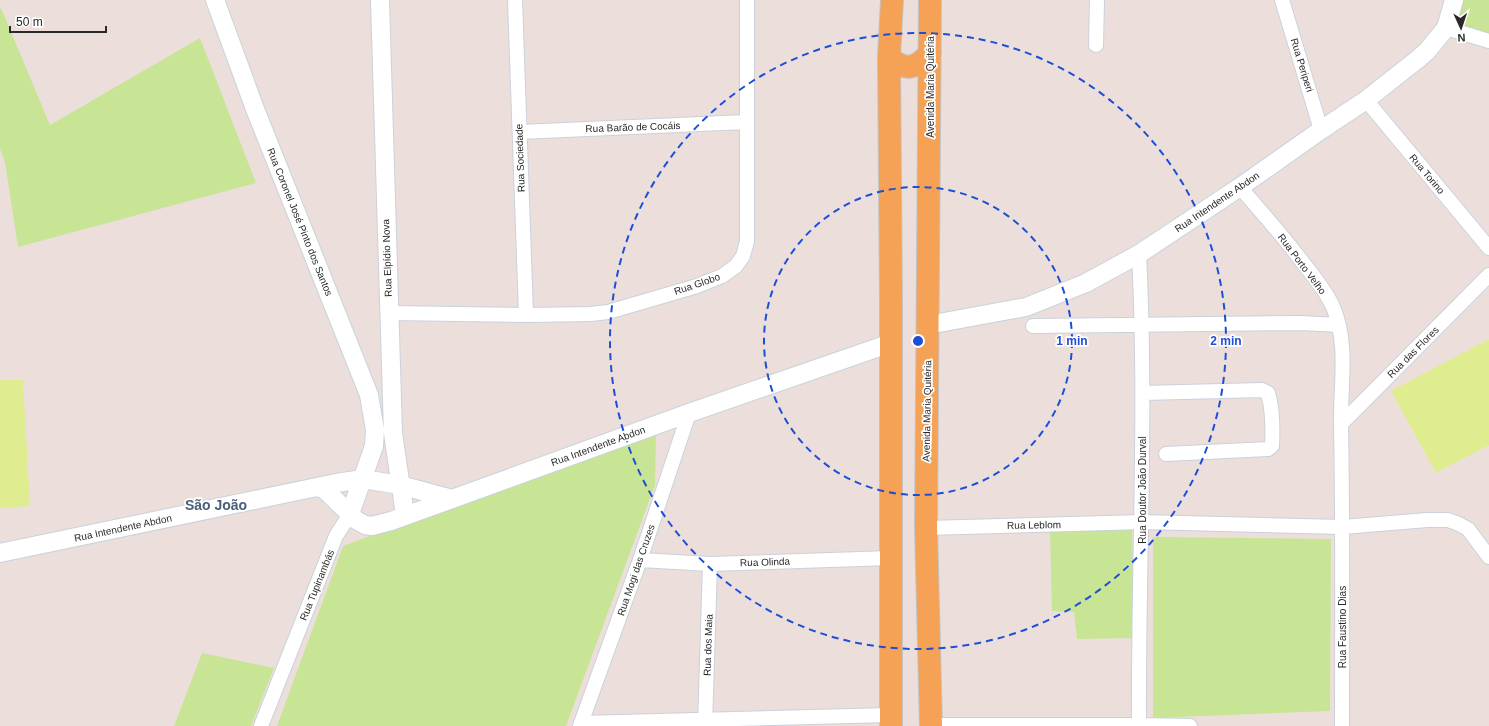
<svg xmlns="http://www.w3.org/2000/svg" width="1489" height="726" viewBox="0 0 1489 726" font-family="Arial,sans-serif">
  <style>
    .green { fill: #c7e595 }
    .pitch { fill: #e0ec90 }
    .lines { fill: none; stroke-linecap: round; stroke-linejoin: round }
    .minor-casing { stroke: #c9d2dc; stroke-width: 16 }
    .tertiary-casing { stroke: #c9d2dc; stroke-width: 20 }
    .primary-casing { stroke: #c3c3c3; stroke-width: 24 }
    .minor { stroke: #fff; stroke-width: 14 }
    .tertiary { stroke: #fff; stroke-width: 18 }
    .primary { stroke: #f5a257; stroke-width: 22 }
    .ring { fill: none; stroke: #1d4ed8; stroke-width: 2; stroke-dasharray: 7 5 }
    .labels { text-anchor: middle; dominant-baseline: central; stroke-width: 3.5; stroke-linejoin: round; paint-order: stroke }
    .street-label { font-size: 10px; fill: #292929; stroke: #fff }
    .district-label { font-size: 14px; font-weight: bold; fill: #48607b; stroke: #fff }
    .centre { fill: #1d4ed8; stroke: #fff; stroke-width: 2 }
    .ring-label { font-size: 12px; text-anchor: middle; font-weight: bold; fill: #1d4ed8; stroke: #fff; stroke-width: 3.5; stroke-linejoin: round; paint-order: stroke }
  </style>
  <rect width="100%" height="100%" fill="#ecdfdb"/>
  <path class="green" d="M1457,0H1489V35L1449,25Z
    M1,8L50,125L200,38L256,183L18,247L5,162L0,149V9Z
    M656,430L655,485L566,726H277L343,546Z
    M1132,529L1134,638L1077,639L1074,612L1052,611L1050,532Z
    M1153,537L1331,539L1330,711L1153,718Z
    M202,653L274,668L251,726H174Z"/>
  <path class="pitch" d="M1489,339V445L1436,473L1391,391Z
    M0,380H23L30,506L0,508Z"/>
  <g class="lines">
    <defs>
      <path id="minor" d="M515,0L526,315
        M1282,0L1321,130
        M1446,28L1489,41
        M1096,45L1097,0
        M1366,100L1489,248
        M520,132L746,122
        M1240,187C1262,213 1284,237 1304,264C1314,277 1326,291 1333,307C1349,344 1340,387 1341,426C1343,526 1342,626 1342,726
        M389,313L526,315L591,314L608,312L697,286L722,276L736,266L743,256L747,241V0
        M1033,326L1301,323L1339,325
        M1143,393L1262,390L1268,393C1273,410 1273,428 1272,446L1268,449L1166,454
        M1341,424L1489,275
        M926,528L1142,522L1343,527L1427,520H1448L1459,524L1468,529L1489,557
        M640,560L710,564L891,558
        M581,723L890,715
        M931,725H1139L1190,726
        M261,726L336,536L350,514
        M580,726L640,560L689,413
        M705,726L710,564
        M1139,726C1138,569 1147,412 1139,254"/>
      <path id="tertiary" d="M215,0L255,109L369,395L375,430L374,446L350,514
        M380,0L393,433L405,515
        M928,325L1026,307L1086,283L1139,254L1240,187L1321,130L1366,100L1418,59L1427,51L1446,28L1454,0
        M317,487L324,489L356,520L365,525L372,526L391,521L452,499L689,413L891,343
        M0,553L336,483L363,479L400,485L452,499"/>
      <path id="primary" d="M930,0L926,528L931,726
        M889,57C905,72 916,69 930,53
        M891,726V304L889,57L892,0"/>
    </defs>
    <use href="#minor" class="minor-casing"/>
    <use href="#tertiary" class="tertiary-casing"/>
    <use href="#primary" class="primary-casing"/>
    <use href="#minor" class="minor"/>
    <use href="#tertiary" class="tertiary"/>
    <use href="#primary" class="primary"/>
  </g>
  <g class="ring">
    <circle cx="918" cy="341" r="154"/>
    <circle cx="918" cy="341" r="308"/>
  </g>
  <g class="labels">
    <g class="street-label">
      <text transform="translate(1302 65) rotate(73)">Rua Periperi</text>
      <text transform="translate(930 87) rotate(-90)">Avenida Maria Quitéria</text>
      <text transform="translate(633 127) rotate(-2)">Rua Barão de Cocáis</text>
      <text transform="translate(520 158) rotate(-92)">Rua Sociedade</text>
      <text transform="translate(1427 174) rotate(50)">Rua Torino</text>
      <text transform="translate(1217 202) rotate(-34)">Rua Intendente Abdon</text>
      <text transform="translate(300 222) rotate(68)">Rua Coronel José Pinto dos Santos</text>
      <text transform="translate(387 258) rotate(-92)">Rua Elpídio Nova</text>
      <text transform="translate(1302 264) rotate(53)">Rua Porto Velho</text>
      <text transform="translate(697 284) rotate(-19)">Rua Globo</text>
      <text transform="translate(1413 352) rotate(-45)">Rua das Flores</text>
      <text transform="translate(927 411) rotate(-89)">Avenida Maria Quitéria</text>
      <text transform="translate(598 446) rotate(-20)">Rua Intendente Abdon</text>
      <text transform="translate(1142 490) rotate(-90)">Rua Doutor João Durval</text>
      <text transform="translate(1034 525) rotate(-1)">Rua Leblom</text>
      <text transform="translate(123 528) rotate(-12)">Rua Intendente Abdon</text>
      <text transform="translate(765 562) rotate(-2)">Rua Olinda</text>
      <text transform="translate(636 570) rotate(-71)">Rua Mogi das Cruzes</text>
      <text transform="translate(317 585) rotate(-68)">Rua Tupinambás</text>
      <text transform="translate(1342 627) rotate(-90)">Rua Faustino Dias</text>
      <text transform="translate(708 645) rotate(-88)">Rua dos Maia</text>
    </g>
    <g class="district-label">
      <text x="216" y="505">São João</text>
    </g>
  </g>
  <circle cx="918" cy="341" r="6" class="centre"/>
  <g class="ring-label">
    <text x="1072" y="345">1 min</text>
    <text x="1226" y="345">2 min</text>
  </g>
  <g transform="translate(1461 28) rotate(177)" stroke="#ffffff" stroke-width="3" paint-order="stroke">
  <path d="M0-3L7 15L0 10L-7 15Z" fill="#292929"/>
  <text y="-6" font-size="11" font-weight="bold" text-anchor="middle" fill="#292929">N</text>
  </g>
  <path d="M10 26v6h96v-6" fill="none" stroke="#292929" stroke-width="2"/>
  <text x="16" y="26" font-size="12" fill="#292929" stroke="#ffffff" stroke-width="3" paint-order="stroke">50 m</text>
</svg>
